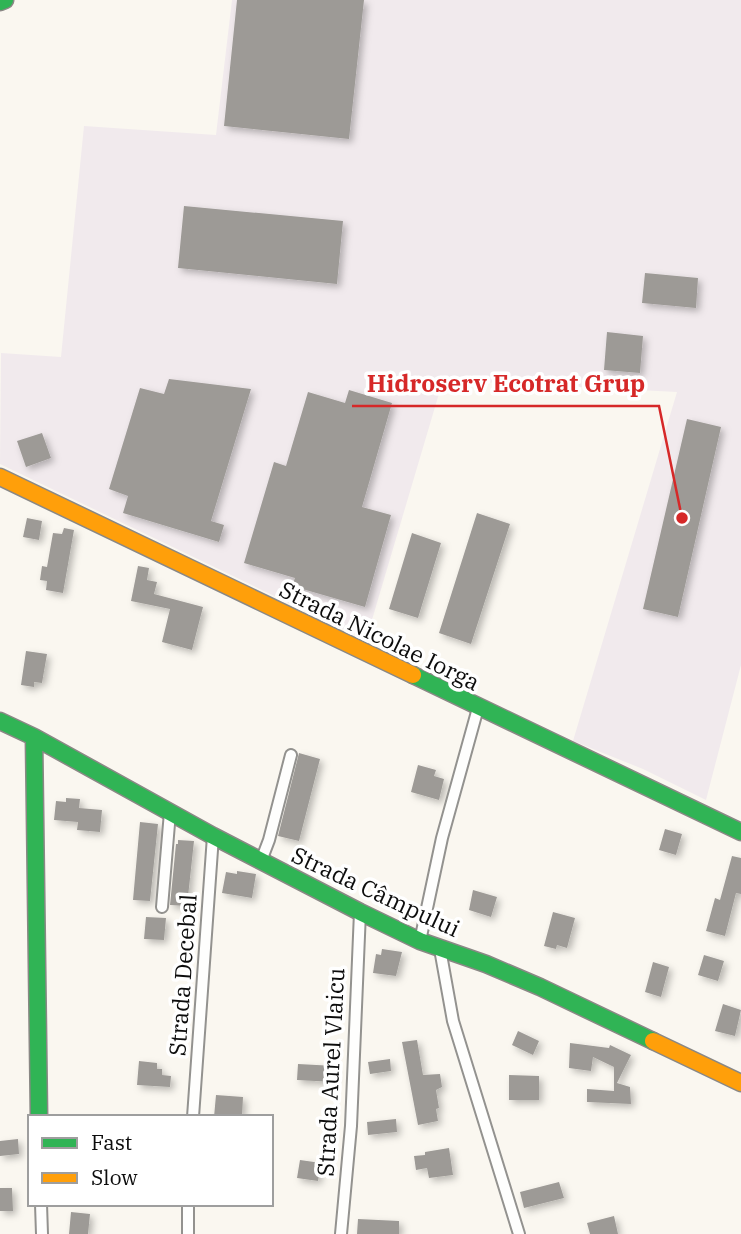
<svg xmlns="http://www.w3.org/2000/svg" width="741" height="1234" viewBox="0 0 741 1234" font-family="'IBM Plex Serif',serif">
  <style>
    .industrial { fill: #f1eaed }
    .building { fill: #9d9a96; filter: url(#shadow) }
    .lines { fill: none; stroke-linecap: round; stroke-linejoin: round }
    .street-casing { stroke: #93928f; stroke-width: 14 }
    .fast-casing { stroke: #8a8885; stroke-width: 19 }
    .slow-casing { stroke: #8a8885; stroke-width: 19 }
    .street { stroke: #fefefd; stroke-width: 10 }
    .fast { stroke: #30b455; stroke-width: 16 }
    .slow { stroke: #ff9f0a; stroke-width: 16 }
    .labels { text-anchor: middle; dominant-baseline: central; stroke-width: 7; stroke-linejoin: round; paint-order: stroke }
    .street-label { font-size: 23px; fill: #0c0c0c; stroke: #fff }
    .leader { fill: none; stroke: #d62828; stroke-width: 2.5 }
    .callout-dot { fill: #d62828; stroke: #fff; stroke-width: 2.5 }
    .callout-label { font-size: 24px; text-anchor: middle; font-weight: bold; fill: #d62828; stroke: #fff; stroke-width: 7; stroke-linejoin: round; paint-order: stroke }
  </style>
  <defs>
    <filter id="shadow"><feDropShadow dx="3.5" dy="3.5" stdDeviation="3.5" flood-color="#0004"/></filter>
  </defs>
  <rect width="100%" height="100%" fill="#faf7f0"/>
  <path class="industrial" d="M232,0H741V665L706,800L643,769L573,741L677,392L443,380L366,640L0,464L1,353L61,357L84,126L216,135Z"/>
  <path class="building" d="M237,0H364L349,139L224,126Z
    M184,206L343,221L337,284L178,268Z
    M645,273L698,278L696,308L642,303Z
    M607,332L643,336L640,373L604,370Z
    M169,379L251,389L211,521L224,525L219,542L123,513L128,496L109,489L140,388L164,394Z
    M349,390L392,403L362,507L391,515L365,607L292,586L295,578L244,563L274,462L286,466L308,392L345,403Z
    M687,419L721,427L678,617L643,609Z
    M42,433L51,458L26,467L17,441Z
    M477,513L510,524L471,644L439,633Z
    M27,518L42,521L39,540L23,537Z
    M64,528L74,530L63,593L46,590L47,581L40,580L42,566L47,567L53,533L62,534Z
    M412,533L441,543L418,618L389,609Z
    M138,566L149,568L147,580L157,582L154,594L203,607L192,650L162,642L170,609L131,601Z
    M26,651L47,654L42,683L34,682V687L21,685Z
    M299,753L320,759L299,841L278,836Z
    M418,765L436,770L434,776L444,779L439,800L411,792Z
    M66,798L80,799L79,808L102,810L100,832L77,830L78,822L54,820L56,801L66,802Z
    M140,822L158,824L150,901L133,900Z
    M665,829L682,834L676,855L659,850Z
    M178,840L194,841L187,906L170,905L176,844H178Z
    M732,856L741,858V894L736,893L725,936L706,931L715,898L720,900Z
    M237,871L256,874L252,898L222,893L226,872L237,874Z
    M473,890L497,897L491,917L469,910Z
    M553,912L575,918L567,948L557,945L556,949L544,946Z
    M146,917L166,918L164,940L144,939Z
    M382,949L402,952L396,976L373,973L376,954L381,955Z
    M704,955L724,961L718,981L698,975Z
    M653,962L669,967L661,997L645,992Z
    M723,1004L741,1010L735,1036L715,1031Z
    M518,1031L539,1041L533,1055L512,1045Z
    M417,1040L423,1075L440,1074L442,1087L436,1090L439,1108L436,1109L438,1121L418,1125L402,1042Z
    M570,1043L609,1048L610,1045L631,1055L617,1083L630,1087L631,1104L587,1102V1089L614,1091V1067L593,1057L591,1071L569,1068Z
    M390,1059L391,1071L370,1074L368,1062Z
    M139,1061L157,1063V1069H162V1075L171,1076L170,1087L137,1085Z
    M298,1064L335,1066L334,1082L297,1080Z
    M509,1075L539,1076V1100H509Z
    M216,1095L243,1097L242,1117H214Z
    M396,1119L397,1132L368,1135L367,1122Z
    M18,1139L19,1154L0,1156V1141Z
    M449,1148L453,1175L429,1178L427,1168L416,1170L414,1156L425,1155V1152Z
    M300,1160L321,1163L318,1181L297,1178Z
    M559,1182L564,1198L524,1208L520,1192Z
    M0,1188H12L13,1211H0Z
    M71,1212L90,1214L88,1234H69Z
    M614,1216L618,1234H590L587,1223Z
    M358,1219L399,1221V1234H357Z"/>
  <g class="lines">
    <defs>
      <path id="street" d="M261,861L269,840L291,755
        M162,907L170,812
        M420,941L442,838L478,708
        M440,949L453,1021L519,1234
        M193,1117L213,836
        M41,1204L42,1234
        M188,1234V1204
        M341,1234L351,1126L360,912"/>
      <path id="fast" d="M0,2L5,0
        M413,675L741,832
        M0,721L34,737L213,836L360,912L420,941L486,964L540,987L653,1041
        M34,737L39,1117"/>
      <path id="slow" d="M0,477L413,675
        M653,1041L741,1083"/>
    </defs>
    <use href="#street" class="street-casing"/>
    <use href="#fast" class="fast-casing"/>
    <use href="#slow" class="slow-casing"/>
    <use href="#street" class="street"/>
    <use href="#fast" class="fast"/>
    <use href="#slow" class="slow"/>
  </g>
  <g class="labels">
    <g class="street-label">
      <text transform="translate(380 635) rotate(26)">Strada Nicolae Iorga</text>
      <text transform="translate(376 891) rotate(25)">Strada Câmpului</text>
      <text transform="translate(182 975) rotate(-86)">Strada Decebal</text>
      <text transform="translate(330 1072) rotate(-87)">Strada Aurel Vlaicu</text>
    </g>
  </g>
  <path class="leader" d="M682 518L659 406H352"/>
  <circle class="callout-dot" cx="682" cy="518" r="7"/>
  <g class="callout-label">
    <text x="506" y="392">Hidroserv Ecotrat Grup</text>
  </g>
  <rect x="28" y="1115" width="245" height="91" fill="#ffffff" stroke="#9e9e9e" stroke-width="2"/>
  <rect x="42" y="1138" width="35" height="10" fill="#30b455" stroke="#9e9e9e" stroke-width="2"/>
  <text x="91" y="1150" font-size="21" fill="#0c0c0c">Fast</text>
  <rect x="42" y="1173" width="35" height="10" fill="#ff9f0a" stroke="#9e9e9e" stroke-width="2"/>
  <text x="91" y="1185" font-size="21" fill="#0c0c0c">Slow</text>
</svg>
